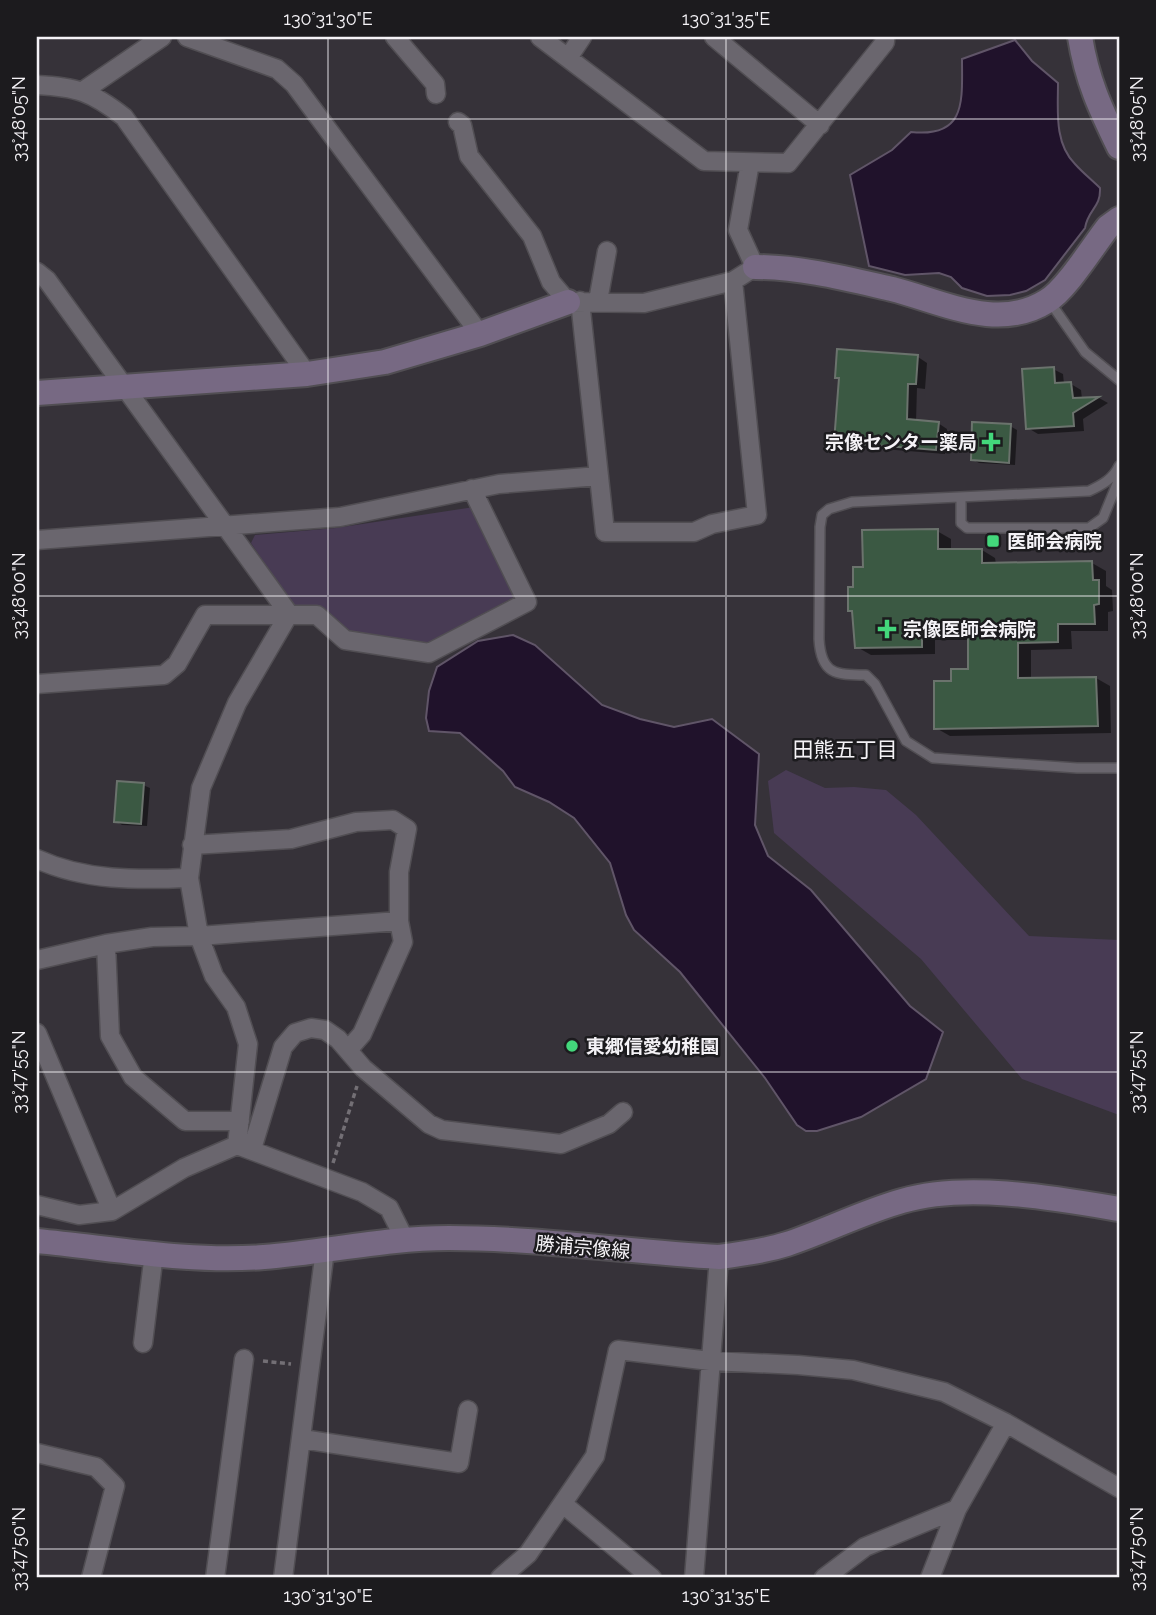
<svg xmlns="http://www.w3.org/2000/svg" width="1156" height="1615" viewBox="0 0 1156 1615" font-family="Raleway,'Noto Sans JP',sans-serif">
  <style>
    .green { fill: #483b54 }
    .water { fill: #20122b; stroke: #605568; stroke-width: 2 }
    .shadow { fill: #0007 }
    .building { fill: #3b5943; stroke: #6b736d; stroke-width: 2 }
    .lines { fill: none; stroke-linecap: round; stroke-linejoin: round }
    .lane-casing { stroke: #514e53; stroke-width: 12 }
    .street-casing { stroke: #514e53; stroke-width: 21 }
    .secondary-casing { stroke: #514e53; stroke-width: 28 }
    .path { stroke: #736f75; stroke-width: 3.5; stroke-dasharray: 5 3.5; stroke-linecap: butt }
    .lane { stroke: #6a666e; stroke-width: 9 }
    .street { stroke: #6a666e; stroke-width: 18 }
    .secondary { stroke: #776983; stroke-width: 24 }
    .ticks { fill: none; stroke: #f4f2f6; stroke-width: 2; stroke-opacity: 0.45 }
    .poi-dot { fill: #43d77b; stroke: #1c1b1e; stroke-width: 2.5 }
    .labels { text-anchor: middle; dominant-baseline: central; stroke-width: 5; stroke-linejoin: round; paint-order: stroke }
    .poi-label { font-size: 19px; font-weight: bold; fill: #f4f2f6; stroke: #1c1b1e; text-anchor: start }
    .street-label { font-size: 19px; fill: #f4f2f6; stroke: #1c1b1e }
    .neighbourhood-label { font-size: 21px; fill: #f4f2f6; stroke: #1c1b1e }
    .neatline { fill: none; stroke: #f4f2f6; stroke-width: 2.5 }
    .ticks-label { font-size: 18px; text-anchor: middle; fill: #f4f2f6 }
  </style>
  <rect width="100%" height="100%" fill="#363239"/>
  <path class="green" d="M474,507L514,597L428,643L349,632L291,603L251,543L255,535L336,528Z
    M786,770L825,788L854,787L886,790L916,815L1029,936L1119,940V1115L1022,1079L921,959L774,833L768,781Z"/>
  <path class="water" d="M1015,40L1032,61L1058,83C1058,110 1054,143 1075,164C1083,173 1092,180 1100,188C1101,208 1088,209 1085,228L1045,280L1026,291L1010,295L987,296L962,288L951,277L939,273L905,275L869,266L850,175L892,150L911,132C967,138 962,100 962,59Z
    M513,635L535,645L602,705L640,719L674,727L712,719L759,754L755,825L768,856L811,890L910,1006L943,1032L926,1079L861,1117L817,1131H806L797,1125L765,1078L680,972L634,930L626,915L610,863L574,818L549,802L515,787L503,771L460,733L429,731L426,718L429,691L437,667L478,641Z"/>
  <path class="shadow" d="M918,357L927,363L925,389L917,388L916,422L938,423L947,429L945,454L846,446L836,441L841,379L836,377Z
    M1053,369L1063,374L1064,384H1071L1081,390L1082,399L1099,398L1108,403L1083,419L1084,431L1038,434L1028,428Z
    M1010,426L1017,430L1015,465L979,463L972,459Z
    M937,531L951,539V550H982L995,558L996,564L1092,563L1106,571V586L1112,590L1113,611L1108,612V631H1071L1072,649L1031,650V679L1096,678L1110,686L1111,733L950,736L936,728L953,683L970,670V640H935V654L871,655L857,647L854,613L850,610L855,589L865,569Z
    M143,785L150,788L147,826L122,825L116,821Z"/>
  <path class="building" d="M837,349L918,355L916,384H908L907,419L939,422L936,450L834,442L839,378H835Z
    M1054,367L1055,383L1071,382L1073,398L1099,397L1073,413L1074,426L1026,429L1022,369Z
    M972,422L1011,424L1009,463L971,460Z
    M938,529V549H982V563L1092,561L1093,580H1099V604L1094,605L1095,624H1058V642L1018,643V678L1096,677L1098,726L934,729V681H951V669H968V633H922V647L855,648L852,611H848V587H853V567H863L862,530Z
    M117,781L144,783L141,824L114,822Z"/>
  <g class="lines">
    <defs>
      <path id="lane" d="M1050,302L1085,352L1119,380
        M1119,466C1113,479 1102,485 1089,491L852,502L829,509L822,515L820,527L819,639C821,674 835,675 866,675L875,684L906,741L933,758L1077,768H1119
        M961,498V523L967,528H1089L1103,518L1119,479"/>
      <path id="street" d="M187,37L277,69L294,84L480,334
        M395,37L435,84L436,94
        M540,37L704,161L788,163L885,42V37
        M714,37L820,125
        M568,58L582,37
        M37,85C77,87 92,92 124,117L307,374
        M83,91L162,37
        M458,122L462,125L469,156L532,236L551,282L568,302L644,303L733,281L755,267L738,230L750,163
        M37,272L47,280L289,614
        M580,301L605,532H694L712,524L757,515L733,281
        M598,301L607,251
        M37,540L340,517L499,484L599,476
        M37,684L164,675L177,664L205,615H317L345,640L429,653L527,602L472,489
        M192,845L291,839L356,822L393,820L407,829L399,872V921L403,942L362,1034L348,1050
        M37,859C85,881 137,880 189,878
        M106,944L110,1036L133,1077L185,1121H240
        M37,960L106,944L152,937L199,936L399,921
        M37,1033L112,1211L184,1168L237,1145L362,1192L389,1208L405,1240
        M237,1145L248,1044L236,1007L214,976L199,936L189,878L201,788L237,703L289,614
        M252,1149L283,1047L295,1033L311,1028L325,1030L338,1039L363,1068L429,1124L442,1130L561,1144L609,1124L623,1112
        M37,1205L79,1215L112,1211
        M143,1343L154,1253
        M302,1439L459,1463L468,1410
        M37,1453L96,1467L115,1486L91,1578
        M563,1504L652,1578
        M215,1578L244,1359
        M283,1578L325,1250
        M500,1578L528,1554L595,1456L618,1350L710,1361L798,1365L853,1370L944,1392L1006,1423L1119,1488
        M694,1578L719,1257
        M824,1578L865,1547L957,1509
        M930,1578L957,1509L1006,1423"/>
      <path id="secondary" d="M1080,37C1087,80 1100,108 1119,147
        M755,267C801,267 848,279 892,289C943,302 998,332 1047,301C1066,290 1093,246 1108,227L1119,219
        M37,393L307,374L385,362L480,334L568,302
        M37,1241C111,1248 189,1263 264,1257C326,1252 387,1238 449,1238C539,1238 629,1252 719,1257C742,1254 765,1251 787,1244C826,1231 863,1212 902,1201C966,1182 1054,1198 1119,1209"/>
    </defs>
    <use href="#lane" class="lane-casing"/>
    <use href="#street" class="street-casing"/>
    <use href="#secondary" class="secondary-casing"/>
    <path class="path" d="M333,1163L357,1086
      M263,1361L291,1364"/>
    <use href="#lane" class="lane"/>
    <use href="#street" class="street"/>
    <use href="#secondary" class="secondary"/>
  </g>
  <path class="ticks" d="M328,37V1578M726,37V1578M37,119H1119M37,596H1119M37,1072H1119M37,1549H1119"/>
  <g class="poi-dot">
    <path d="M987.5 431.5h7v7h7v7h-7v7h-7v-7h-7v-7h7z"/>
    <rect x="986" y="534" width="14" height="14" rx="3.5"/>
    <path d="M883.5 618.5h7v7h7v7h-7v7h-7v-7h-7v-7h7z"/>
    <circle cx="572" cy="1046" r="7"/>
  </g>
  <g class="labels">
    <g class="poi-label">
      <text x="977" y="442" text-anchor="end">宗像センター薬局</text>
      <text x="1007" y="541">医師会病院</text>
      <text x="903" y="629">宗像医師会病院</text>
      <text x="586" y="1046">東郷信愛幼稚園</text>
    </g>
    <g class="street-label">
      <text transform="translate(583 1247) rotate(5)">勝浦宗像線</text>
    </g>
    <g class="neighbourhood-label">
      <text x="845" y="749">田熊五丁目</text>
    </g>
  </g>
  <rect width="1156" height="1615" fill="none" stroke="#1c1b1e" stroke-width="77"/>
  <rect x="38" y="38" width="1080" height="1538" class="neatline"/>
  <g class="ticks-label">
    <text x="328" y="25">130°31'30"E</text>
    <text x="726" y="25">130°31'35"E</text>
    <text transform="translate(19 119) rotate(-90)" y="6">33°48'05"N</text>
    <text transform="translate(1137 119) rotate(-90)" y="6">33°48'05"N</text>
    <text transform="translate(19 596) rotate(-90)" y="6">33°48'00"N</text>
    <text transform="translate(1137 596) rotate(-90)" y="6">33°48'00"N</text>
    <text transform="translate(19 1072) rotate(-90)" y="6">33°47'55"N</text>
    <text transform="translate(1137 1072) rotate(-90)" y="6">33°47'55"N</text>
    <text transform="translate(19 1549) rotate(-90)" y="6">33°47'50"N</text>
    <text transform="translate(1137 1549) rotate(-90)" y="6">33°47'50"N</text>
    <text x="328" y="1602">130°31'30"E</text>
    <text x="726" y="1602">130°31'35"E</text>
  </g>
</svg>
